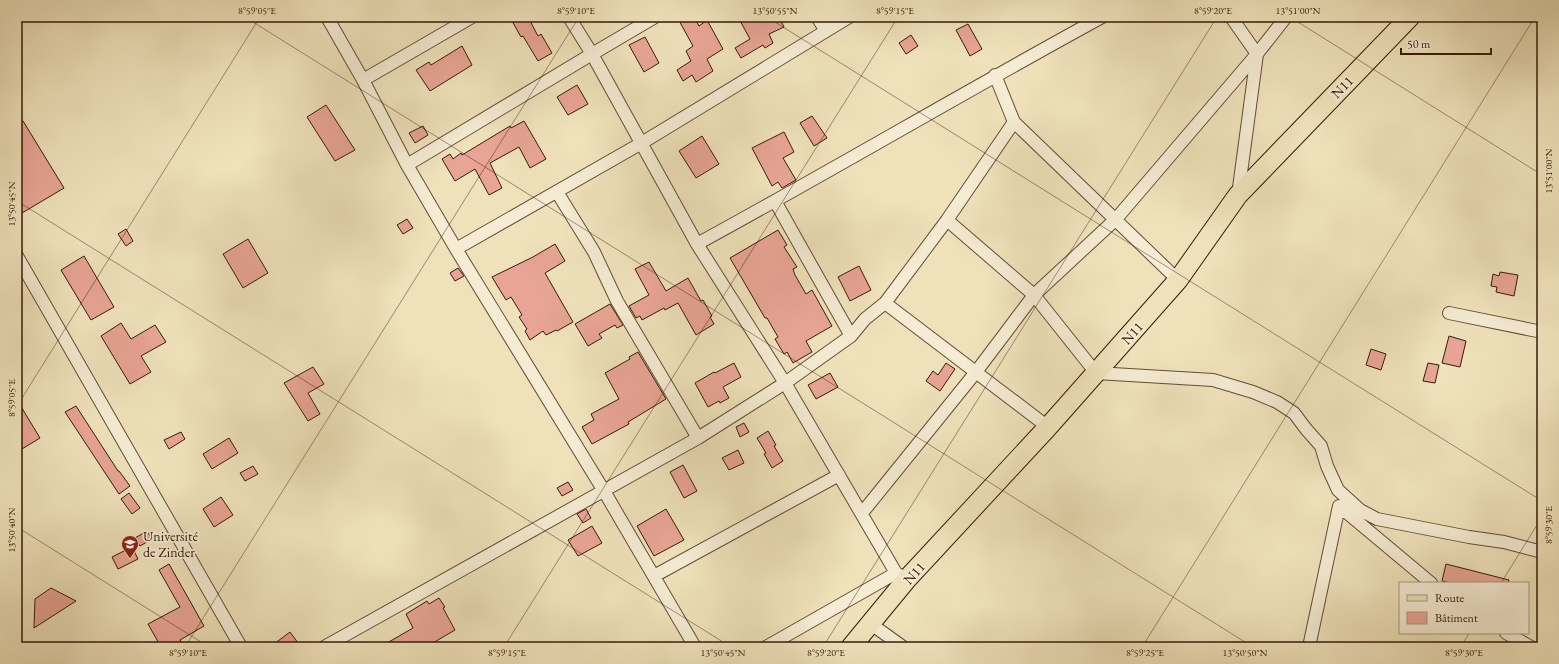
<svg xmlns="http://www.w3.org/2000/svg" width="1559" height="664" viewBox="0 0 1559 664" font-family="'EB Garamond',serif">
  <style>
    .building { fill: #e8a595; stroke: #371a08 }
    .lines { fill: none; stroke-linecap: round; stroke-linejoin: round }
    .street-casing { stroke: #654c35; stroke-width: 14 }
    .primary-casing { stroke: #371a08; stroke-width: 21 }
    .street { stroke: #f5ecd3; stroke-width: 12 }
    .primary { stroke: #efe2bb; stroke-width: 19 }
    .ticks { fill: none; stroke: #371a08; stroke-width: 1; stroke-opacity: 0.45 }
    .labels { text-anchor: middle; dominant-baseline: central; stroke-width: 3.5; stroke-linejoin: round; paint-order: stroke }
    .street-label { font-size: 14px; fill: #371a08; stroke: #f5ecd3 }
    .poi-label { font-size: 14px; fill: #371a08; stroke: #f5ecd3; text-anchor: start }
    .neatline { fill: none; stroke: #371a08; stroke-width: 1.5 }
    .ticks-label { font-size: 10px; text-anchor: middle; fill: #371a08 }
  </style>
  <rect width="100%" height="100%" fill="#efe2bb"/>
  <filter id="stains"><feTurbulence type="fractalNoise" baseFrequency=".005" numOctaves="4"/><feColorMatrix values="0 0 0 0 .2 0 0 0 0 .09 0 0 0 0 .02 0 0 0 .5 -.17"/></filter>
  <radialGradient id="worn" r=".72"><stop offset=".6" stop-color="#630" stop-opacity="0"/><stop offset="1" stop-color="#630" stop-opacity=".3"/></radialGradient>
  <path class="building" d="M520,17H528L538,36L541,34L552,53L538,61L523,36L521,37L512,21Z
    M677,17H694L699,26L707,20L723,49L707,59L713,71L696,82L692,75L683,81L677,70L691,61L686,51L693,46Z
    M738,17H779L784,27L769,34L773,43L765,48L763,45L741,58L735,48L750,39Z
    M968,24L982,49L970,56L956,30Z
    M911,35L918,46L906,54L899,43Z
    M645,37L659,63L644,72L629,45Z
    M462,46L472,65L430,91L416,70L429,62L431,65Z
    M577,85L588,104L568,115L557,97Z
    M326,105L355,150L335,161L307,117Z
    M812,116L827,138L814,146L800,123Z
    M23,121L64,188L22,213L17,205V125Z
    M524,121L546,159L530,168L519,147L490,163L502,188L489,195L475,169L455,181L442,159L450,154L453,159L461,153L462,155L510,126L511,128Z
    M423,126L428,135L415,143L409,133Z
    M784,132L794,152L783,158L796,180L782,188L778,182L772,186L752,148Z
    M702,136L719,164L696,178L679,151Z
    M407,219L413,228L403,234L397,225Z
    M126,229L133,241L126,246L118,234Z
    M778,230L787,245L784,247L797,267L793,269L795,275L806,294L812,290L832,326L806,341L812,352L793,363L787,352L784,354L775,339L778,337L767,318H765L730,258Z
    M248,239L268,273L243,288L223,254Z
    M555,244L565,261L545,273L573,322L557,331L556,330L546,335L543,331L530,340L525,331L527,329L519,317L522,315L511,297L506,300L492,277L533,257Z
    M84,256L114,307L91,320L61,270Z
    M649,262L666,291L688,278L701,301L703,300L712,316L710,317L714,324L696,335L678,303L665,310L664,308L642,320L640,316L636,318L629,306L649,295L635,269Z
    M859,266L871,290L850,301L838,277Z
    M458,268L464,276L455,281L450,273Z
    M1500,272L1518,275L1514,296L1496,292L1497,287L1491,286L1493,274L1499,276Z
    M610,304L623,325L617,328L615,325L599,334L602,338L588,346L575,324Z
    M121,323L131,339L155,325L166,342L141,356L151,372L130,384L101,336Z
    M1449,336L1466,341L1460,367L1442,363Z
    M1371,349L1386,354L1381,370L1366,365Z
    M638,352L666,399L628,422L629,424L592,444L582,427L594,420L591,414L619,399L605,373L630,359L629,357Z
    M734,363L741,377L723,387L729,398L720,403L719,401L708,407L695,383L714,372L715,373Z
    M946,363L955,369L940,391L926,381L933,371L938,375Z
    M1428,363L1439,365L1435,383L1423,381Z
    M313,367L324,384L308,393L320,414L308,421L284,383Z
    M830,373L838,387L816,399L808,385Z
    M17,400L40,438L17,452Z
    M76,406L118,471H119L130,486L119,494L65,412Z
    M744,423L749,432L740,437L736,427Z
    M768,431L776,445L774,446L783,461L772,468L764,454L766,453L757,438Z
    M181,432L185,439L169,449L164,440Z
    M229,438L238,453L212,469L203,454Z
    M738,450L744,463L729,470L722,458Z
    M683,465L697,491L684,498L670,472Z
    M253,466L258,474L245,481L240,473Z
    M568,482L573,490L562,496L557,488Z
    M129,493L140,508L132,514L121,499Z
    M221,497L233,515L214,527L203,509Z
    M586,509L591,518L583,523L577,514Z
    M666,509L684,540L654,556L637,526Z
    M592,526L602,543L578,556L568,540Z
    M147,531L152,539L140,546L135,538Z
    M132,547L138,559L118,569L112,557Z
    M169,564L204,626L180,640L184,647H161L148,624L180,607L159,570Z
    M1446,564L1509,580L1508,583H1451L1442,581Z
    M51,588L76,601L34,628L35,599Z
    M439,598L445,607L443,608L455,630L426,647H380L413,628L406,614L427,601L429,604Z
    M290,632L301,647H270Z"/>
  <g class="lines">
    <defs>
      <path id="street" d="M327,17L363,80L407,165L456,249L604,491L695,647
        M569,17L592,54L697,244L785,383L896,573
        M817,17L826,31
        M1231,17L1257,54L1238,195
        M995,75L1014,122L1178,280
        M363,80L472,17
        M407,165L592,54L655,17
        M557,192L594,252L617,301L698,438
        M775,201L851,336
        M947,220L1034,295L1096,373L1213,380L1253,392L1277,402L1294,413L1306,429L1321,446L1327,466L1338,490L1360,510L1377,519L1469,537L1504,542L1542,552
        M697,244C833,170 966,91 1102,17
        M456,249L640,144L849,17
        M17,256L241,647
        M885,303L1048,427
        M1449,313L1542,332
        M1340,507L1431,583
        M862,513L976,372L1034,295L1116,219L1257,54L1286,17
        M654,576L839,475
        M871,624L903,647
        M1506,633L1531,647
        M324,647L698,438L785,383L851,336L865,319L885,303L947,220L1014,122
        M766,647L896,573L903,577
        M1309,647L1339,506L1358,510"/>
      <path id="primary" d="M851,647L907,579L1048,427L1178,280L1238,195L1410,17"/>
    </defs>
    <use href="#street" class="street-casing"/>
    <use href="#primary" class="primary-casing"/>
    <use href="#street" class="street"/>
    <use href="#primary" class="primary"/>
  </g>
  <path class="ticks" d="M245,17L1253,647M767,17L1542,501M1290,17L1542,175M17,201L731,647M17,406L260,17M17,527L209,647M1501,583L1542,517M185,647L579,17M504,647L898,17M823,647L1217,17M1142,647L1535,17M1461,647L1469,633"/>
  <defs>
    <symbol id="university-pin" viewBox="-11 -11 22 30"><path d="M0 17L-7.5 6A9.5 9.5 0 1 1 7.5 6Z" fill="#8f2418" stroke="#f5ecd3"/><path d="M0-5L7-2L0 1L-7-2ZM-4 1L0 2.5L4 1V4Q0 6-4 4Z" fill="#fff"/></symbol>
  </defs>
  <g fill-rule="evenodd">
    <use href="#university-pin" x="120" y="534" width="20" height="27"/>
  </g>
  <g class="labels">
    <g class="street-label">
      <text transform="translate(1342 87) rotate(-46)">N11</text>
      <text transform="translate(1132 333) rotate(-48)">N11</text>
      <text transform="translate(914 573) rotate(-48)">N11</text>
    </g>
    <g class="poi-label">
      <text x="143" y="536">Université<tspan x="143" dy="16">de Zinder</tspan></text>
    </g>
  </g>
  <rect width="1559" height="664" fill="none" stroke="#efe2bb" stroke-width="44"/>
  <rect x="1399" y="582" width="130" height="52" fill="#f5ecd3" stroke="#a99882"/>
  <rect x="1407" y="595" width="20" height="6" fill="#efe2bb" stroke="#a99882"/>
  <text x="1435" y="602" font-size="12" fill="#371a08">Route</text>
  <rect x="1407" y="612" width="20" height="12" fill="#e8a595" stroke="#a99882"/>
  <text x="1435" y="622" font-size="12" fill="#371a08">Bâtiment</text>
  <path d="M1401 48v6h90v-6" fill="none" stroke="#371a08" stroke-width="2"/>
  <text x="1407" y="48" font-size="12" fill="#371a08" stroke="#f5ecd3" stroke-width="3" paint-order="stroke">50 m</text>
  <rect x="22" y="22" width="1515" height="620" class="neatline"/>
  <g class="ticks-label">
    <text x="257" y="14">8°59'05"E</text>
    <text x="576" y="14">8°59'10"E</text>
    <text x="775" y="14">13°50'55"N</text>
    <text x="895" y="14">8°59'15"E</text>
    <text x="1213" y="14">8°59'20"E</text>
    <text x="1298" y="14">13°51'00"N</text>
    <text transform="translate(1548 171) rotate(-90)" y="4">13°51'00"N</text>
    <text transform="translate(11 204) rotate(-90)" y="4">13°50'45"N</text>
    <text transform="translate(11 398) rotate(-90)" y="4">8°59'05"E</text>
    <text transform="translate(1548 525) rotate(-90)" y="4">8°59'30"E</text>
    <text transform="translate(11 530) rotate(-90)" y="4">13°50'40"N</text>
    <text x="188" y="656">8°59'10"E</text>
    <text x="507" y="656">8°59'15"E</text>
    <text x="723" y="656">13°50'45"N</text>
    <text x="826" y="656">8°59'20"E</text>
    <text x="1145" y="656">8°59'25"E</text>
    <text x="1245" y="656">13°50'50"N</text>
    <text x="1464" y="656">8°59'30"E</text>
  </g>
  <rect width="100%" height="100%" filter="url(#stains)"/>
  <rect width="100%" height="100%" fill="url(#worn)"/>
</svg>
